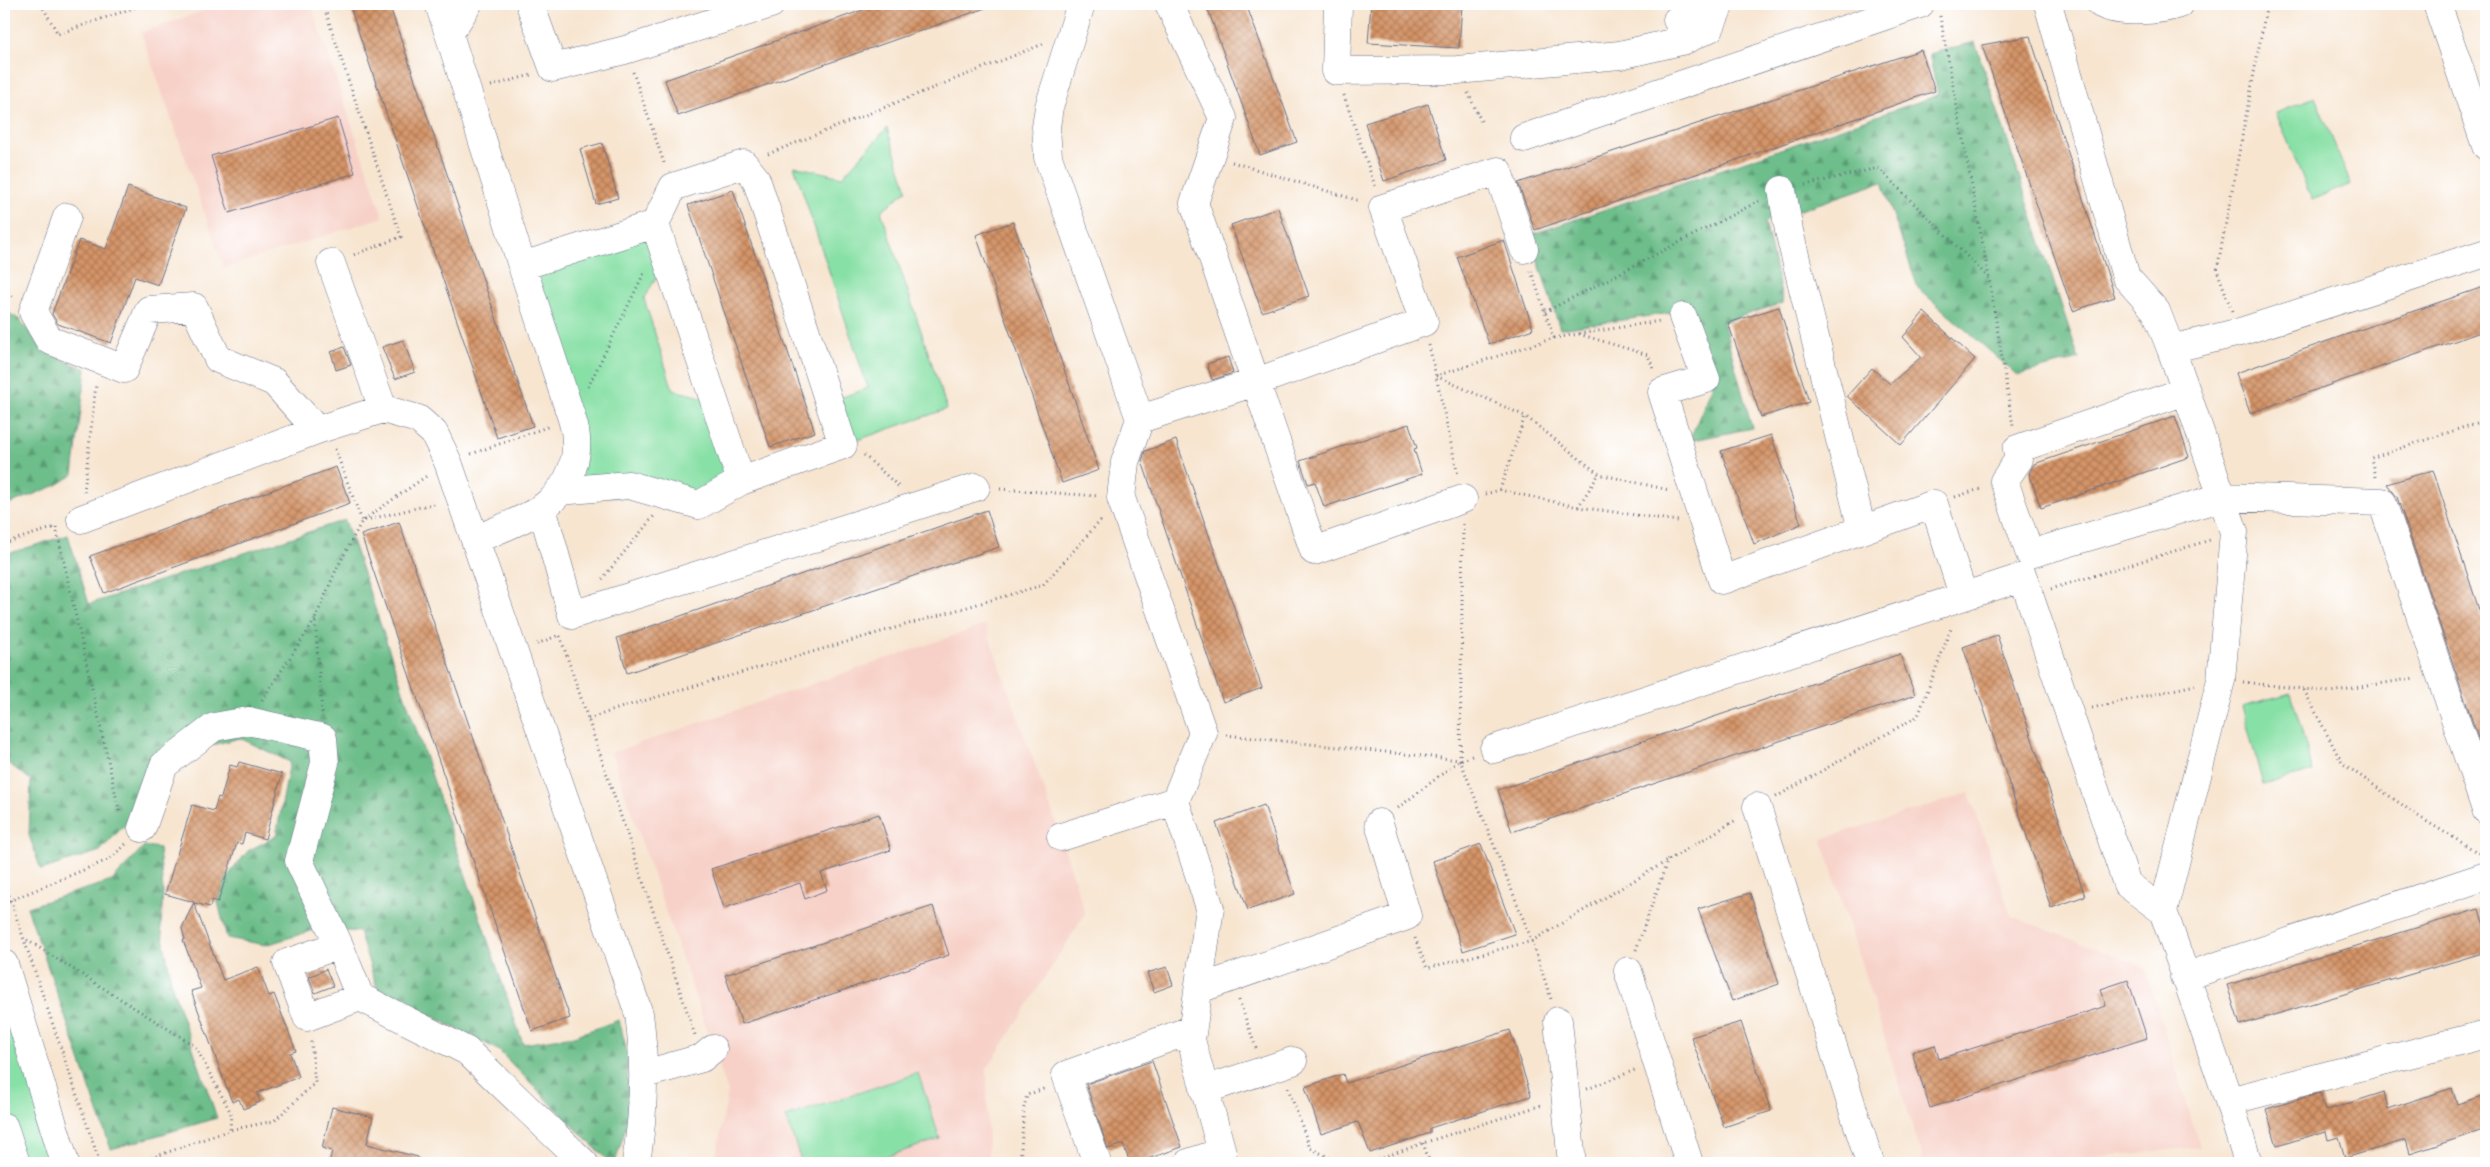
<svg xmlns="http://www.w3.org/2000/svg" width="2490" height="1167" viewBox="0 0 2490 1167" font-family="'Balsamiq Sans',sans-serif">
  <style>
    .built { fill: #f7d1c8 }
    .grass { fill: #87e0a5; stroke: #518882 }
    .forest { fill: url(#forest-firs); stroke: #447674 }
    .building { fill: url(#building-cross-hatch) }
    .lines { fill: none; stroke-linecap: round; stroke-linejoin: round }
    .minor-casing { stroke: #686f86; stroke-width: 29 }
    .major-casing { stroke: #686f86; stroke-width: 29 }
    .path { stroke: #686f86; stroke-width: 3; stroke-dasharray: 1 4; stroke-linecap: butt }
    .minor { stroke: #fff; stroke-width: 28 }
    .major { stroke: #fff; stroke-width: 28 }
  </style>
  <defs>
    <pattern id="forest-firs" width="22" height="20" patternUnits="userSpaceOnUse" patternTransform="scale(1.25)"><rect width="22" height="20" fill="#6dbe8a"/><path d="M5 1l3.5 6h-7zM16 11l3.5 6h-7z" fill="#599b74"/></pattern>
    <pattern id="building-cross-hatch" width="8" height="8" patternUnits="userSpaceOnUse" patternTransform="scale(1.25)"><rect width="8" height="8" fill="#d59467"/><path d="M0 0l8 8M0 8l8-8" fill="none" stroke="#ac7958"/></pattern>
  </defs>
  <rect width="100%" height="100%" fill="#fff"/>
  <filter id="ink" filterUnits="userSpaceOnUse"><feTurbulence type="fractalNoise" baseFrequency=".02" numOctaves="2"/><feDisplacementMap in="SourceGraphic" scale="10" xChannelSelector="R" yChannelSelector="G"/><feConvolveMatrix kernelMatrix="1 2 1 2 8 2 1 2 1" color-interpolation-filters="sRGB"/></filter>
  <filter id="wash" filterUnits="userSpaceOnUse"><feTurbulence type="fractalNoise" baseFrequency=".0096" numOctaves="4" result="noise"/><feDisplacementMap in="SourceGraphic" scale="20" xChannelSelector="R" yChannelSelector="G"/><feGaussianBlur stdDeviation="1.12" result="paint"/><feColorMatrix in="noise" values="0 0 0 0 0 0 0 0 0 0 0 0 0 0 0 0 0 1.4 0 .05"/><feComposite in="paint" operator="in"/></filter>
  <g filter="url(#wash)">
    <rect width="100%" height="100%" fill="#f7e5d0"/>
    <path class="built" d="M222,4H311L383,217L224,268L141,33Z
      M985,625L1061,837L1085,914L987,1069L988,1163H715L728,1092L611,753Z
      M1969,793L2011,916L2145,967L2200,1147L2030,1163H1924L1822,839Z"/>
    <path class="grass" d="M2315,97L2351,184L2312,200L2276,113Z
      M887,128L907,190L881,211L947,409L843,445L831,401L868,388L794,166L842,177Z
      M655,224L667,258L644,299L673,390L714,400L741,481L699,505L559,491L572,471L522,266Z
      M2291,693L2313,771L2263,785L2242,706Z
      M4,964L65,1163H16L4,1127Z
      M918,1073L940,1139L867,1163H802L786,1117Z"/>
    <path class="forest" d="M1975,42L2079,359L2017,375L1918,288L1882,182L1765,222L1783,303L1723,322L1752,428L1689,441L1712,387L1685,311L1560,329L1530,235L1938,95L1929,54Z
      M4,310L20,320L44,352L86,369L73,475L57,485L4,506Z
      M345,520L523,1044L574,1036L619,1020L627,1051L628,1120L615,1163H610L498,1050L377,988L359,932L317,929L266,945L227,938L218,902L227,877L248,851L276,836L290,762L240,738L154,759L134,815L100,851L41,870L29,835L31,780L4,760V555L68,535L89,604Z
      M144,846L159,848L163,891L161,927L173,990L217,1118L111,1149L27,907L112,881Z"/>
    <g id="blocks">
      <path class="building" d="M349,4H389L533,426L497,438Z
        M880,4H990L991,6L678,116L665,80Z
        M1206,4H1246L1297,142L1260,155Z
        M1371,4H1462L1459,48L1368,43Z
        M2030,36L2115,297L2073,311L1982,45Z
        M1921,50L1935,91L1535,230L1518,183Z
        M1428,104L1446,160L1384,181L1365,123Z
        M338,118L355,173L229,213L211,156Z
        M602,143L618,198L596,204L580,149Z
        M128,187L186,208L158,285L135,277L111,343L58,324L52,314L79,240L106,249Z
        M733,190L815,432L770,447L688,205Z
        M1278,208L1309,296L1262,312L1231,225Z
        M1013,222L1099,470L1062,483L976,235Z
        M1504,240L1533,329L1489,344L1457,257Z
        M2486,286V330L2250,413L2236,373Z
        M1779,307L1809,402L1761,417L1728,323Z
        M1924,312L1975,359L1901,445L1847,396L1872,368L1890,384L1921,357L1903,337Z
        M403,340L415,372L395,379L382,347Z
        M344,347L351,365L336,370L331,352Z
        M1228,357L1233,373L1212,380L1207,364Z
        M2175,416L2189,457L2041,508L2029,473L2034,464Z
        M1409,424L1417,448L1414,449L1422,474L1324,507L1315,482L1308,484L1300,461Z
        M1771,435L1801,524L1754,544L1721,451Z
        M1176,440L1262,688L1223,702L1142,461L1145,451Z
        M336,467L350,503L104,593L90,556Z
        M2433,470L2486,631V762L2397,497L2387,484Z
        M987,510L999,547L627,673L617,638Z
        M399,522L570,1018L532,1031L361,535Z
        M1997,635L2085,896L2051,908L1963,647Z
        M1900,654L1915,695L1512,832L1498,790Z
        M239,762L282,774L265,839L245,833L242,844L237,843L218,902L212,900L210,907L194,903L223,980L258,967L269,996L274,994L296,1051L290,1053L299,1077L257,1093L260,1102L243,1109L239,1099L232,1102L191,991L201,988L183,940H185L182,928L194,902L165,894L192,805L214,811L218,797L221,798L230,765L237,767Z
        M1264,805L1295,894L1248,910L1216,823Z
        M879,814L891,850L821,873L827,890L805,899L800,883L724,908L711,869Z
        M1481,844L1515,934L1463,951L1433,861Z
        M1750,893L1779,984L1732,1001L1698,909Z
        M933,906L949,955L742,1024L725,975Z
        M2479,909L2486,933V952L2240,1025L2227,985Z
        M1167,967L1173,985L1154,992L1147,973Z
        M326,969L333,986L315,993L309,977Z
        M2128,980L2147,1038L1930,1108L1912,1052L1935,1045L1939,1059L2106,1006L2101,989Z
        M1741,1022L1771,1111L1724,1127L1691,1037Z
        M1510,1030L1531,1096L1430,1128V1133L1370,1153L1358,1122L1321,1134L1305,1087L1343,1074L1346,1083Z
        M1152,1061L1182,1147L1136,1163H1130L1123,1144L1108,1149L1086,1084Z
        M2452,1088L2457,1104L2486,1095V1129L2410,1154L2406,1140L2345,1158L2339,1137L2328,1140L2326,1131L2277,1146L2266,1109L2320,1093L2325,1111L2384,1092L2388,1109Z
        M332,1107L373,1117L367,1144L418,1157L417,1163H329L332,1151L322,1148Z"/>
    </g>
  </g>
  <g filter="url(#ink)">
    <use href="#blocks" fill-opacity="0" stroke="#686f86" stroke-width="1"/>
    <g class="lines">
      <defs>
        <path id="minor" d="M439,4L449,34
          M468,4L449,34L522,266L572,419C583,452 572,487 542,508C525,520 494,531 475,540L639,1014C646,1065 644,1113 636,1163
          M530,4L553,68L625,50L771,4
          M1081,4L1049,107L1046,127L1048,157L1140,419L1125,462L1121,498L1203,733L1175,801L1210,908L1191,1040L1222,1152L1223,1163
          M1169,4L1223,118L1194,203L1314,551L1463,499
          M1338,4L1336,71L1457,70L1620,55L1685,40L1710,28L1720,4
          M2048,4L2126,277L2156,311L2171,349
          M2101,4C2119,14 2159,11 2179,4
          M2437,4L2486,146
          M1677,20L1704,4
          M1524,138L1920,4
          M1782,190L1789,231L1862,530
          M67,217L33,312L49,340L124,369L149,310L194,307L218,359L274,382L317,430L383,409L418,419L434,433L448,462L475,540
          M331,263L383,409
          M522,266L655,224
          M1683,317L1706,379L1662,392L1722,580L1934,504L1963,595
          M2186,391L2222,497L2030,554L2004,481L2019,459L2017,449Z
          M2186,391L2171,349L2240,332L2486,253
          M1140,419L1256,382L1424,322L1383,208L1498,171L1524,249
          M559,491L629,485L699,505L741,481L843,445L756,179L744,164L673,187L655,224L741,481
          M542,508L572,615L976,487
          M81,519L317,430
          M1494,749L2023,577L2127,884L2163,911L2229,1101L2248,1163
          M1757,807L1870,1163
          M142,828L164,765L214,727L248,721L323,738L325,763L299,861L339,945
          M1061,837L1175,801
          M2163,911L2221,680L2234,532L2222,497L2382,502L2486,810
          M339,945L360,997L307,1017L287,963Z
          M1628,971L1689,1163
          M2184,977L2486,876
          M1199,989L1407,916L1379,823
          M360,997L467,1051L584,1163
          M1558,1021L1572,1163
          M645,1074L702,1058L713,1049
          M1204,1090L1293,1061
          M2229,1101L2486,1034
          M1097,1163L1066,1075L1191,1030
          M1188,1163L1222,1152"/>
        <path id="major" d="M4,964L65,1163
          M4,1127L16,1163"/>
      </defs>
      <use href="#minor" class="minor-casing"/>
      <use href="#major" class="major-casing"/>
      <path class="path" d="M41,4L58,34L145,4
        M323,4L401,237L353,255
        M1940,16L1989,278L2013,426
        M633,72L665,166
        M491,86L531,75
        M1468,93L1481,121
        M1344,95L1375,186
        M768,154L1043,44
        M1232,162L1360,201
        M1805,185L1878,168L1989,278
        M1531,271L1554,338L1436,376L1525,416L1599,474L1669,490
        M4,290L13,297
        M2232,311L2217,270L2267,4
        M1545,312L1759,201
        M1579,334L1648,355L1654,371
        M1554,338L1660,321
        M1429,345L1458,475
        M588,387L645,271
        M335,449L362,521L437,503
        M471,454L550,426
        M864,455L898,486
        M2375,477L2371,458L2486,420
        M1000,489L1098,496
        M1500,490L1525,416
        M84,492L96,384
        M1485,494L1500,490L1578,507L1678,521
        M1955,497L1983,488
        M1578,507L1599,474
        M56,527L120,814
        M4,543L56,527
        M602,579L654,516
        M2051,589L2210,540
        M560,636L695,1035
        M537,644L559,635
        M2243,682L2330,692L2415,678
        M2304,690L2342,763L2421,818L2479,853
        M262,700L315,620
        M2092,708L2195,685
        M322,713L315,619L336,570L362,521L428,475
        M588,719L626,706L1043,585L1102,519
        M1226,735L1460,760L1532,941L1551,999
        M1460,760L1463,523
        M1776,797L1918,716L1952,626
        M1398,808L1460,760L1472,756
        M4,881L100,1163
        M9,901L110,859L126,844
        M1415,938L1427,968L1532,941L1736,820
        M27,940L195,1046L231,1113L230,1130
        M1636,950L1668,859
        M1239,1000L1256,1048
        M1288,1088L1310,1148L1340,1163
        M1587,1089L1635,1070
        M1423,1143L1430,1163
        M137,1163L230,1130L274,1121L315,1083L311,1041
        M1020,1163L1024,1108L1027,1095L1046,1088
        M1369,1163L1423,1143L1542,1105"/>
      <use href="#minor" class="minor"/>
      <use href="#major" class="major"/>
    </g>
  </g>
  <rect width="2490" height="1167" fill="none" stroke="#fff" stroke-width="20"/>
</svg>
